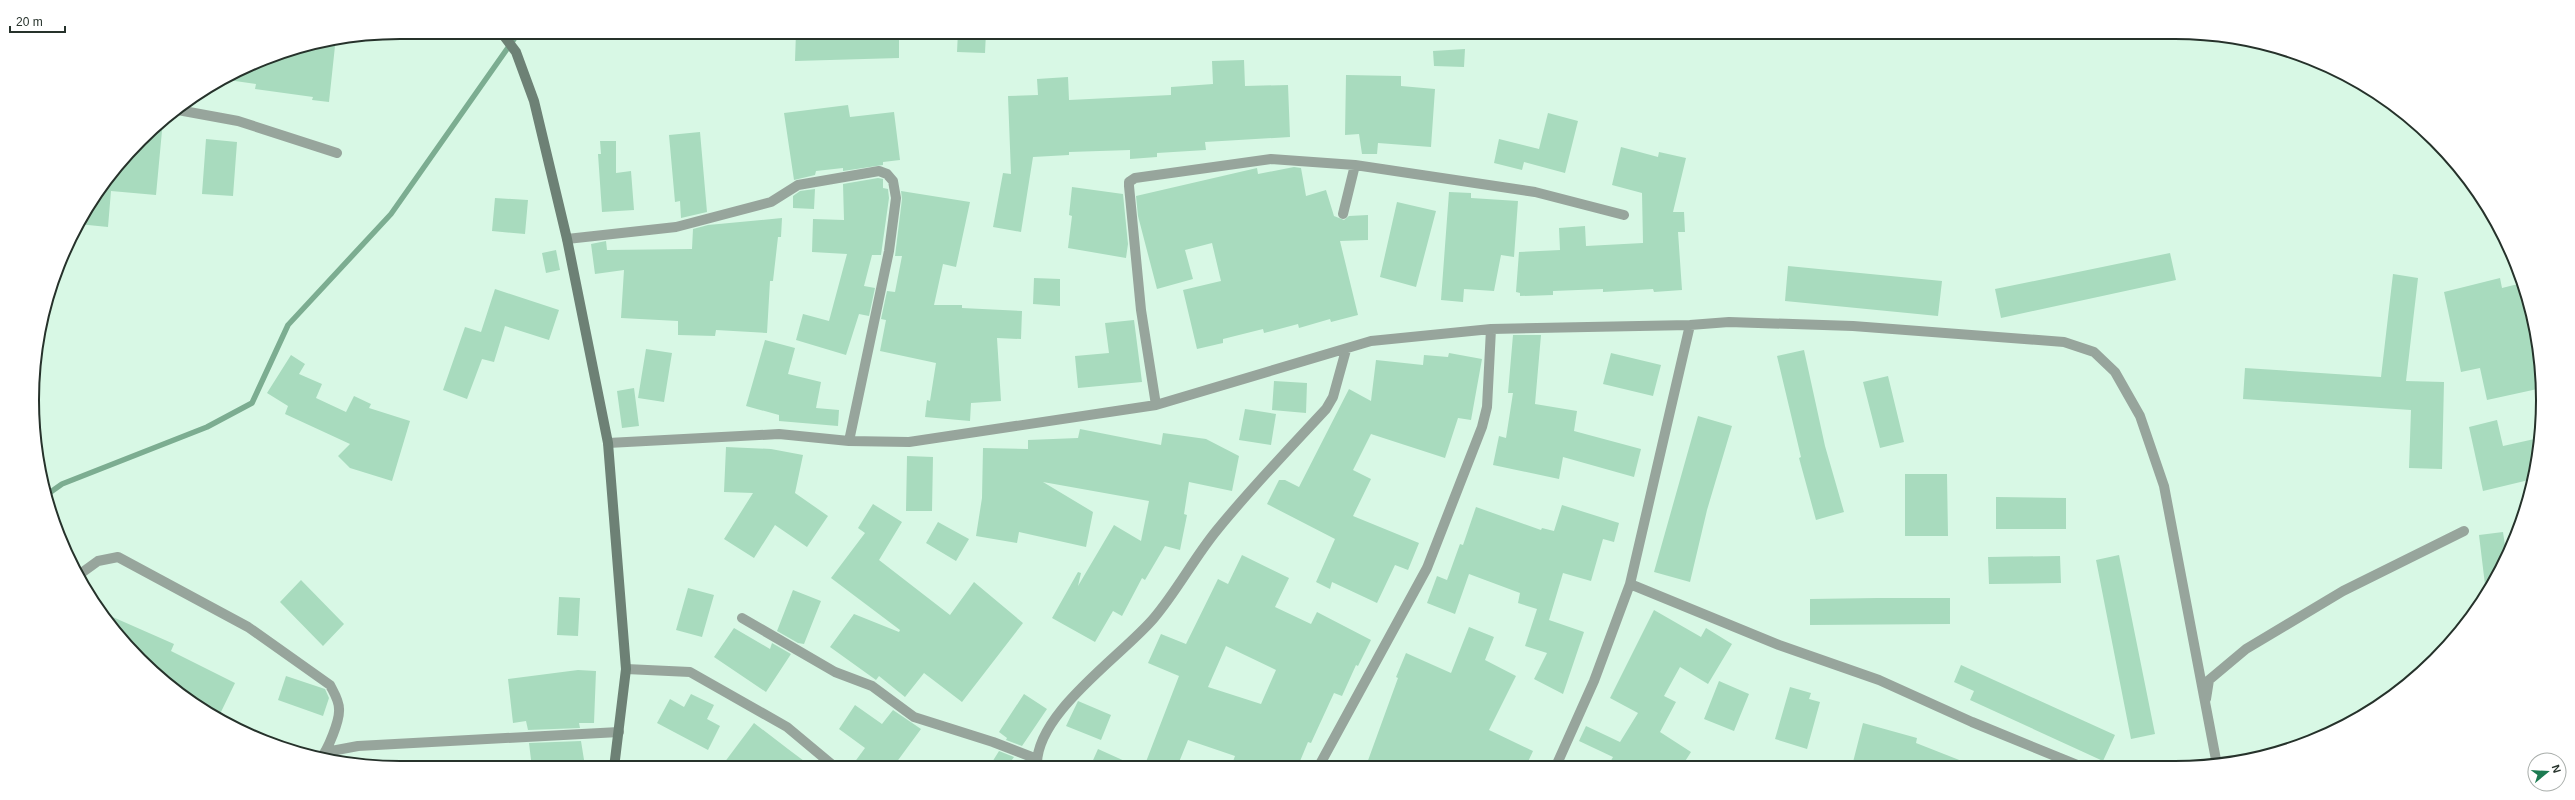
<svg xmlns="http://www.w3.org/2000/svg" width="2575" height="800" viewBox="0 0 2575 800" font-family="Helvetica,sans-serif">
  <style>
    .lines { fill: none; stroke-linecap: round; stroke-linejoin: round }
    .stream { stroke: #7cad91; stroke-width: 5.5 }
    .building { fill: #a8dbbe; fill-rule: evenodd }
    .street { stroke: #97a59c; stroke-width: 10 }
    .secondary { stroke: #6d8175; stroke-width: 10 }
    .rim { fill: none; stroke: #26322b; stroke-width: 2 }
  </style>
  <rect width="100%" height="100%" fill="#d8f8e5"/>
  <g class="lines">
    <path class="stream" d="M45,496L62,484L207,427L252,403L288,325L391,214L519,32"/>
  </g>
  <path class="building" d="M796,32H899V58L795,61Z
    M958,32H986L985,53L957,52Z
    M314,43L335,46L329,102L312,100L313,97L255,89L256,84L228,80L259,60Z
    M1465,49L1464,67L1434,66L1433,51Z
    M1244,60L1245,86L1288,85L1290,137L1205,142L1206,150L1157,153V157L1130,159V150L1069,152V155L1033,157L1021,232L993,227L1003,173L1011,174L1008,96L1038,95L1037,79L1068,77L1069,100L1171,95V87L1213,84L1212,61Z
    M1346,75L1401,76V86L1435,89L1431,147L1378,143L1377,154H1362L1359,134L1345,135Z
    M848,105L850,117L894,112L900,160L883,162V165L843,171V168L816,171L815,175L794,180L784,113Z
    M1548,113L1578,121L1565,173L1524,162L1522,170L1494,163L1499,139L1539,149Z
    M163,120L156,195L111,191L108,227L78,224L108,176Z
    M700,132L707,212L681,218L680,201L675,202L669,135Z
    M206,139L237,142L233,196L202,194Z
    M600,141H616V173L631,171L634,210L602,212L598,154H601Z
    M1621,147L1658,157L1659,152L1686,158L1673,212H1684L1685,232H1678L1682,290L1654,292L1653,289L1603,292V289L1553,291V295L1520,296V293L1516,292L1519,252L1560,250L1559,228L1585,226L1586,246L1643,243L1642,193L1612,185Z
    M1294,167L1301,168L1306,196L1326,190L1334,216L1344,220L1349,216L1368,215V240L1340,241L1358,315L1331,322L1330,319L1299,328L1298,324L1264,333L1263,329L1223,339V343L1197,349L1183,290L1221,281L1212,243L1185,250L1193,279L1157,289L1138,216L1136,196L1257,168L1258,174Z
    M878,178L883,179V188L888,189L889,198L881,255H872L864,286L875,288L869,316L859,314L846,355L796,340L803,314L829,321L847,254L812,252L813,219L844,220L843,184Z
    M1072,187L1123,194L1128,244L1126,258L1068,248L1072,216L1069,215Z
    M815,189L814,209L793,208V196L800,191Z
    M901,191L970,202L956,267L943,264L934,305H962V308L1022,311L1021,339L997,338L1001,401L971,403L970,421L925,417L927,400L930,401L936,363L880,351L886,320L881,319L887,291L895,292L902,256H895L902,199Z
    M1449,192L1471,193V198L1518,201L1514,257L1501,255L1494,291L1464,289L1463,302L1441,300Z
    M495,198L528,200L525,234L492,231Z
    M1397,202L1436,211L1416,287L1380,277Z
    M782,218L781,237H778L773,281H770L767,333L716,330L715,336L678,335V321L621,318L624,270L595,274L591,244L606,241L607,250L692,249L693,229L708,225Z
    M556,250L560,270L546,273L542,253Z
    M2170,253L2176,280L2001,318L1995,289Z
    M1788,266L1942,281L1938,316L1785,301Z
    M2393,274L2418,278L2406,381L2444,382L2442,469L2409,468L2411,410L2243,399L2245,368L2381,377Z
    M1034,278L1060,279V306L1033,304Z
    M2500,278L2502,288L2522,283L2536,328L2542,388L2487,400L2480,368L2461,372L2444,292Z
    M495,289L559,310L549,340L505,326L494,362L482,359L467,399L443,390L465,327L481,332Z
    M1134,320L1142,382L1078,388L1075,356L1109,353L1105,323Z
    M1513,335H1541L1535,404L1577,411L1574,431L1641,449L1634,477L1563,457L1559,479L1493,465L1499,436L1506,438L1513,393H1508Z
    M765,340L795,348L788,374L821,382L816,408L839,410L838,426L779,421V415L746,406Z
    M646,349L672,353L664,402L638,398Z
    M1804,350L1825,446L1844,512L1816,520L1799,458L1801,457L1777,356Z
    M1449,353L1482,359L1471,420L1458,418L1445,458L1371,434L1353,470L1371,479L1353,516L1419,543L1408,570L1395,565L1377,603L1332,582L1330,589L1316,582L1335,539L1267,504L1279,480H1285L1299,487L1349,389L1371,401L1376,360L1423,365L1424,355L1448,357Z
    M1611,353L1661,365L1653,396L1603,384Z
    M291,355L305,364L299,374L322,384L316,398L346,412L354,396L371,404L369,408L410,421L392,481L350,468L338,456L350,444L285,414L288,406L267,393Z
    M1888,376L1904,442L1880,448L1863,382Z
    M1274,381L1307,383L1306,413L1272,410Z
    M634,388L639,426L622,428L617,391Z
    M1245,409L1276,414L1271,445L1239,440Z
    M1698,416L1732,426L1707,510L1690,582L1654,572Z
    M2497,420L2503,446L2539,438L2536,472L2533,479L2483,491L2469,427Z
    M1080,429L1161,445L1163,433L1206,439L1239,456L1232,491L1189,482L1184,514L1187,515L1180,550L1165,546L1145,580L1142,578L1122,616L1113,611L1095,642L1052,618L1078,572L1081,573L1078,586L1114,525L1141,541L1149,501L1043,482L1093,512L1086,547L1019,532L1017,543L976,536L982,498L983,448L1028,449V440L1078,438Z
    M726,447L771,449L803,455L795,493L828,516L807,547L775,525L754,558L724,539L753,493L724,492Z
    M907,456L933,457L932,511H906Z
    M1905,474H1947L1948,536H1905Z
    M1996,497L2066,498V529H1996Z
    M873,504L902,522L879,560L950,615L974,582L1023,623L962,702L924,673L905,697L879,676L876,680L830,647L854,614L899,632L900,630L831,578L865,533L858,528Z
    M1562,505L1619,523L1614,542L1603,539L1591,581L1563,573L1549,620L1584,632L1563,694L1534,679L1547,653L1525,646L1537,609L1518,603L1520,593L1469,574L1455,614L1427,603L1437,576L1447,580L1460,544L1463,545L1476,507L1541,530L1542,528L1554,531Z
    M938,522L969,539L956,561L926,543Z
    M2503,532L2506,552L2494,584L2486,593L2479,535Z
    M1242,555L1289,578L1275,607L1311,624L1317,612L1371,640L1358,666L1356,665L1342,696L1334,693L1311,743L1308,742L1298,766L1231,767L1235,756L1188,740L1177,767H1144L1179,676L1148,663L1161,634L1186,644L1218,579L1228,584ZM1226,646L1276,670L1261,704L1208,687Z
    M2119,555L2155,734L2131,739L2096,560Z
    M2060,556L2061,583L1989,584L1988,557Z
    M301,580L344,624L323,646L280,602Z
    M688,588L714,595L702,637L676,630Z
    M793,590L821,601L804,644L798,643L777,631Z
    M559,597L580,598L578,636L557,635Z
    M1877,598H1950V624L1810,625V599Z
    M1654,610L1701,637L1706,628L1732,644L1708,684L1680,667L1664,696L1676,702L1660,732L1691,752L1682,766H1608L1613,757L1579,741L1586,726L1620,742L1638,713L1610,698Z
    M99,611L174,644L171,651L235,683L220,714L182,695L140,660Z
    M1469,627L1494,637L1485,660L1516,676L1489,730L1533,751L1526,766H1366L1398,678L1396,677L1406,653L1451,673Z
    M734,628L770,649L772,643L791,654L766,692L714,657Z
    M1961,665L2115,735L2103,761L1970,700L1974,691L1954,682Z
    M578,670L596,671L594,723H579L580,728L528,730L526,721L513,723L508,679Z
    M286,676L325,689L329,698L323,716L278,700Z
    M1719,681L1749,694L1734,731L1704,719Z
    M1790,687L1811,693L1809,699L1820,702L1807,749L1775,739Z
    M691,694L714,705L707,719L720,726L708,750L657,723L670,699L684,707Z
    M1024,694L1047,709L1022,746L1006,740L1007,738L999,732Z
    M1078,701L1111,715L1101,740L1066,726Z
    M855,705L882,724L893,710L921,729L893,767H851L865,748L839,729Z
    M754,723L788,749L812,767H721Z
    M1863,723L1917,738L1916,743L1972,765L1852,766Z
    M581,741L585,766L532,768L529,743Z
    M1098,749L1138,767H1090Z
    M999,751L1014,757L1007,767H989Z"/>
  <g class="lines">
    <path class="street" d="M178,110L238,121L337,153
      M1343,214L1355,165
      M567,239L676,227L771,202L798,185L879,171L887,174L893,181L896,198L889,251L849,441
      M1156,405L1141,310L1129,186V182L1135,178L1271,159L1355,165L1535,192L1624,215
      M608,443L779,434L849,441L909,442L1156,405L1371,341L1491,329L1690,325L1729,322L1853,326L2064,342L2094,352L2115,372L2140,416L2164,486L2217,765
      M80,574L98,561L118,557L248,627L330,685C334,693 339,700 339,709C340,720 328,750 320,759
      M1630,584L1779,645L1879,680L1972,722L2077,765
      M742,618L835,672L872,686L914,717L993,742L1037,759
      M626,669L690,672L787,727L835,767
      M2206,699L2209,680L2246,649L2343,591L2464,531
      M326,752L358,746L619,732
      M1319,766L1427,568L1482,427L1487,407L1491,329
      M1556,766L1594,681L1630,584L1690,325
      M1037,767C1034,714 1122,656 1154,618C1177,591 1194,558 1217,530C1251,488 1289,449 1326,409L1333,397L1346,350"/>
    <path class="secondary" d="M501,32L516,52L534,101L567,239L608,443L626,669L614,768"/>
  </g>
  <path d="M0 0H2575V800H0ZM400 39H2175A361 361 0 0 1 2536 400V400A361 361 0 0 1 2175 761H400A361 361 0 0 1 39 400V400A361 361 0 0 1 400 39Z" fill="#fff" fill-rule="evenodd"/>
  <path class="rim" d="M400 39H2175A361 361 0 0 1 2536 400V400A361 361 0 0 1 2175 761H400A361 361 0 0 1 39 400V400A361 361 0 0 1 400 39Z"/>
  <g transform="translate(2547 772) rotate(72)"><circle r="19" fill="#ffffff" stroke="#a8adaa"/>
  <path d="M0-3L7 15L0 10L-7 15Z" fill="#1c7b51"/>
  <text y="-6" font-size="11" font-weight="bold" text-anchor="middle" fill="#26322b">N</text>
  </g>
  <path d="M10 26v6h55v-6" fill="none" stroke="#26322b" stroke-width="2"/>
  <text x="16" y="26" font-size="12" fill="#26322b" stroke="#ffffff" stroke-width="3" paint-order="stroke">20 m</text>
</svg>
